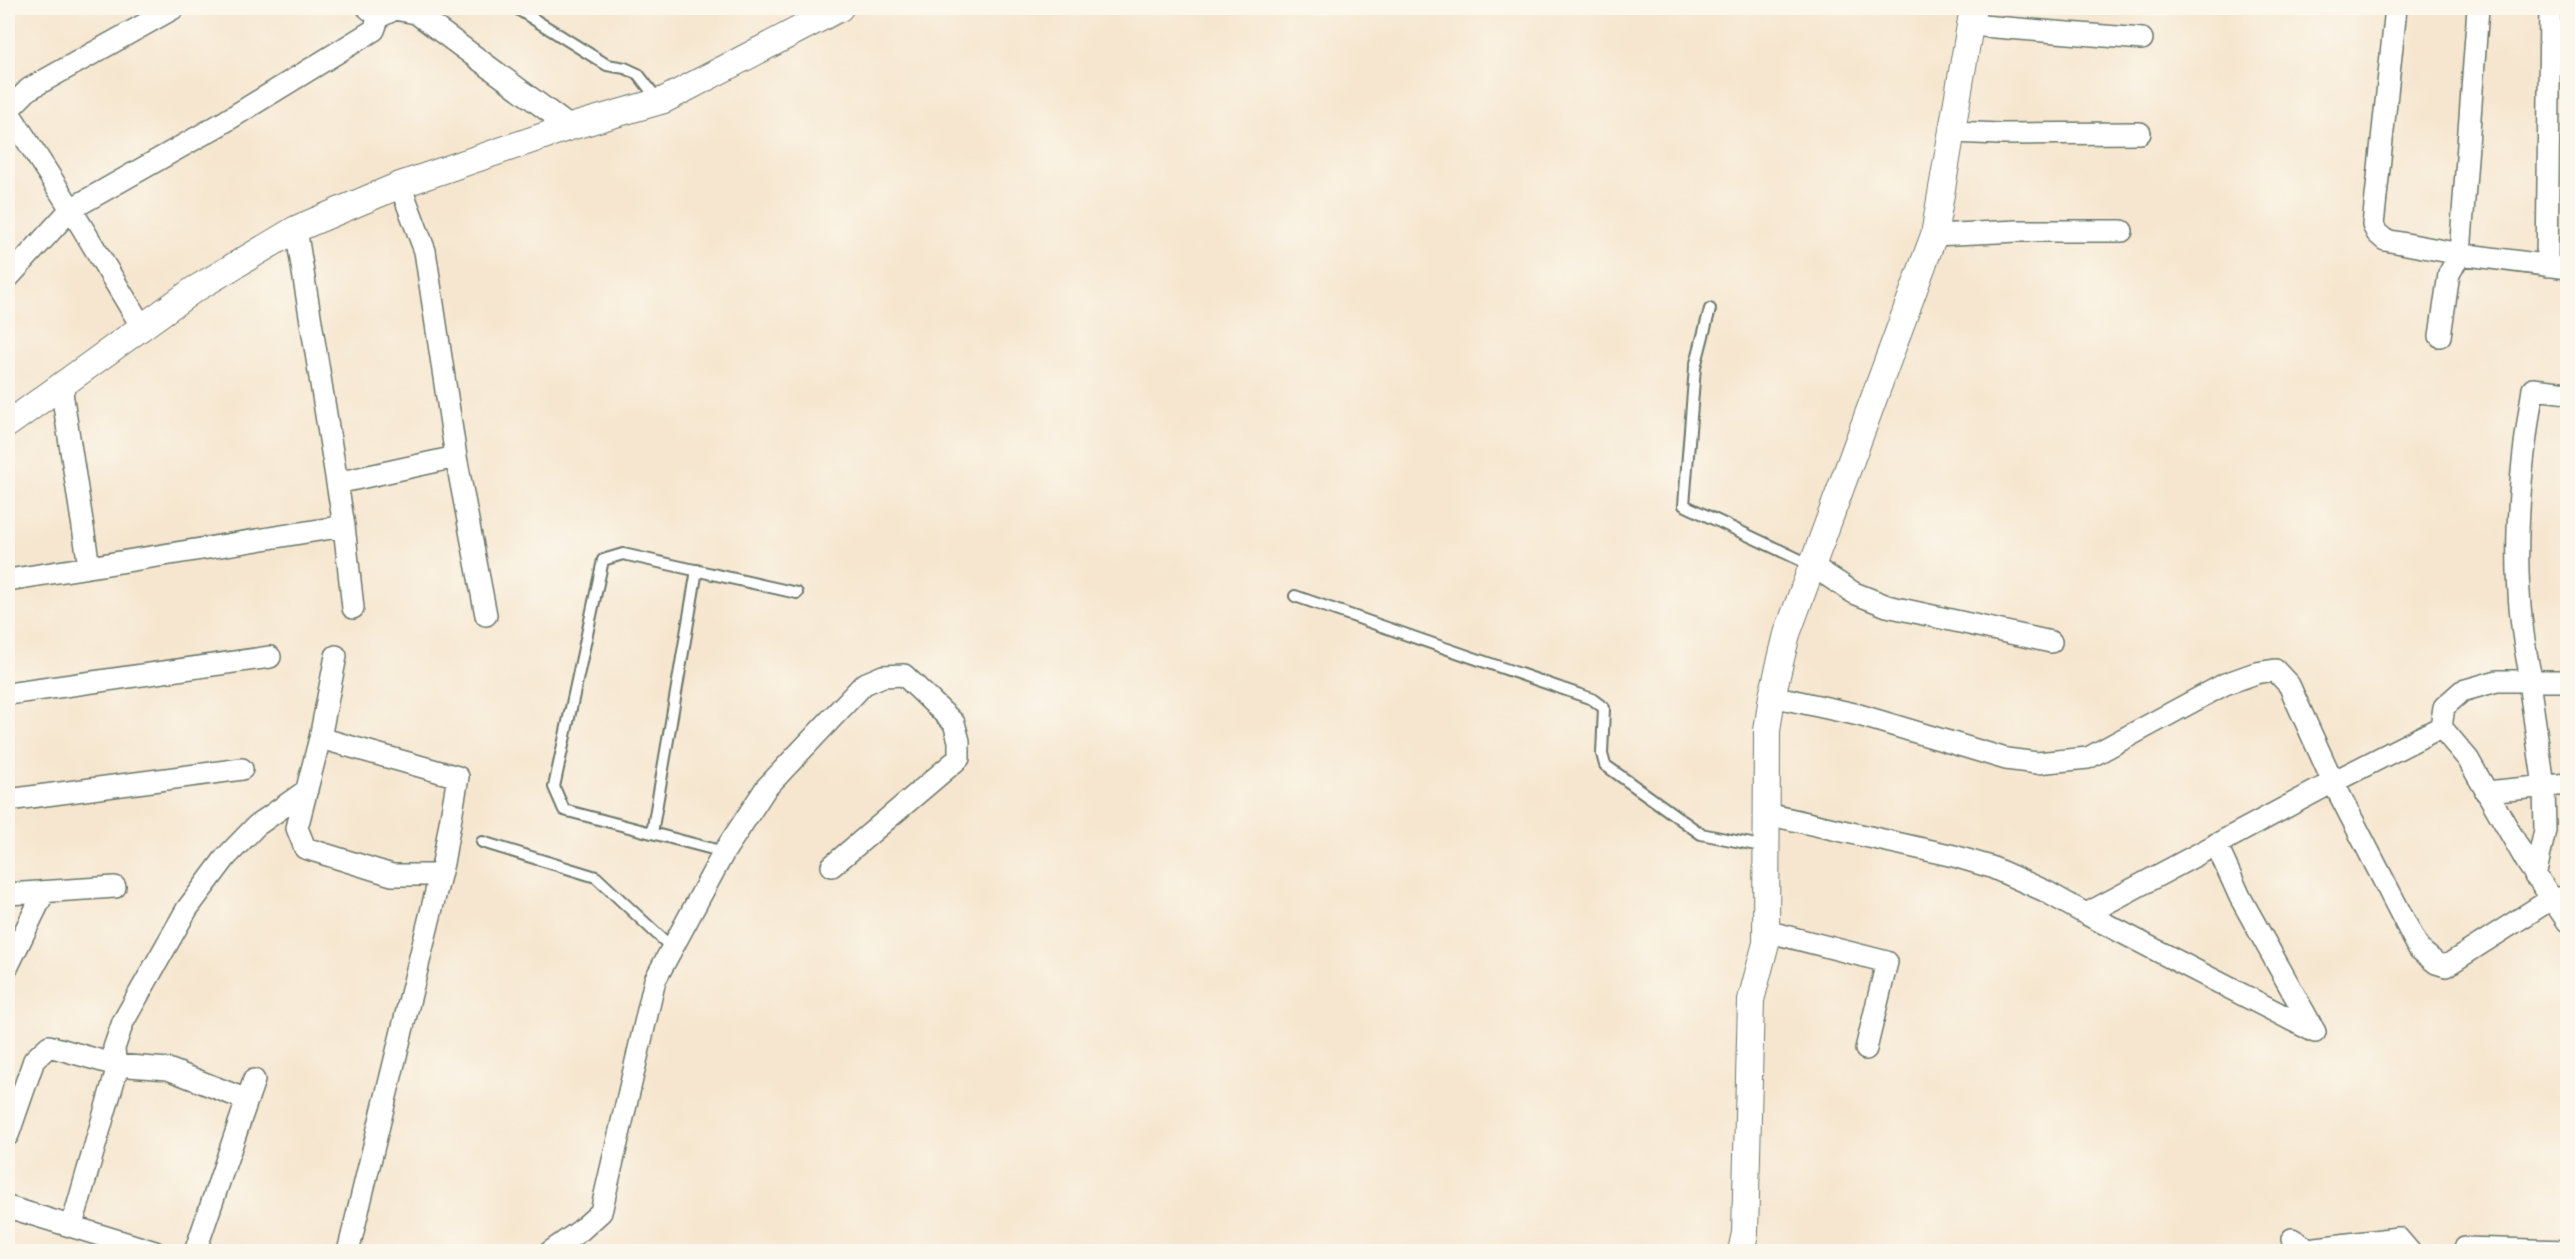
<svg xmlns="http://www.w3.org/2000/svg" width="2575" height="1259" viewBox="0 0 2575 1259" font-family="Delius,sans-serif">
  <style>
    .lines { fill: none; stroke-linecap: round; stroke-linejoin: round }
    .service-casing { stroke: #6a786a; stroke-width: 14 }
    .minor-casing { stroke: #6a786a; stroke-width: 24 }
    .tertiary-casing { stroke: #6a786a; stroke-width: 28 }
    .service { stroke: #fff; stroke-width: 10 }
    .minor { stroke: #fff; stroke-width: 21 }
    .tertiary { stroke: #fff; stroke-width: 26 }
  </style>
  <rect width="100%" height="100%" fill="#fbf7ec"/>
  <filter id="ink" filterUnits="userSpaceOnUse"><feTurbulence type="fractalNoise" baseFrequency=".0167" numOctaves="2"/><feDisplacementMap in="SourceGraphic" scale="12" xChannelSelector="R" yChannelSelector="G"/><feConvolveMatrix kernelMatrix="1 2 1 2 8 2 1 2 1" color-interpolation-filters="sRGB"/></filter>
  <filter id="wash" filterUnits="userSpaceOnUse"><feTurbulence type="fractalNoise" baseFrequency=".008" numOctaves="4" result="noise"/><feDisplacementMap in="SourceGraphic" scale="24" xChannelSelector="R" yChannelSelector="G"/><feGaussianBlur stdDeviation="1.35" result="paint"/><feColorMatrix in="noise" values="0 0 0 0 0 0 0 0 0 0 0 0 0 0 0 0 0 1.4 0 .05"/><feComposite in="paint" operator="in"/></filter>
  <g filter="url(#wash)">
    <rect width="100%" height="100%" fill="#f6e6cf"/>
  </g>
  <g filter="url(#ink)">
    <g class="lines">
      <defs>
        <path id="service" d="M516,8L607,65L625,68L638,74L659,101
          M1710,309L1695,367L1684,505L1811,565
          M1295,596L1592,699L1604,708L1602,754L1605,765L1701,834L1766,847
          M652,833L697,570
          M482,842L596,877L672,948
          M724,852L564,810L554,787L603,560L623,554L797,593"/>
        <path id="minor" d="M2396,8L2373,225L2377,233L2385,240L2460,254L2449,274L2440,336
          M2478,8L2460,254L2568,268
          M379,17L395,9L416,13L570,127
          M1970,25L2142,39
          M8,110L29,89L174,8
          M8,111L71,209L142,327
          M1952,132L2000,134L2140,133
          M400,185L425,251L456,457L486,615
          M296,229L344,526L353,608
          M1934,235L2018,231H2122
          M2547,266L2550,8
          M8,278L71,209L221,124L374,30L379,17L368,8
          M61,386L89,566
          M337,483L456,457
          M1811,565L1854,593L1887,606L2051,642
          M8,580L344,526
          M336,656L320,738L297,828L305,848L392,875H440
          M2529,682L2544,786L2545,830L2535,876
          M2532,682C2509,585 2517,487 2533,389L2568,393
          M8,694L270,657
          M1772,696L1859,715L2006,759L2037,763L2088,758L2225,684L2256,673L2275,670L2289,685L2333,782L2441,727L2444,707L2462,691L2497,681H2568
          M2441,727L2468,759L2528,864L2568,922
          M320,738L458,777L443,863L348,1252
          M2486,792L2568,784
          M8,800L242,769
          M1767,814L1954,856L1991,867L2045,891L2086,914
          M2216,844L2240,897L2315,1032L2086,914L2333,782L2419,949L2436,963L2446,966L2551,899L2568,897
          M8,894L115,887
          M1766,931L1887,962L1866,1049
          M8,966L44,892
          M8,1135L34,1060L49,1046L116,1065L168,1069L247,1100
          M8,1207L155,1252
          M72,1225L116,1073L114,1048L123,1022L187,909L226,857L256,826L307,790
          M2292,1239L2308,1249L2398,1238L2410,1252
          M2465,1248L2568,1251
          M195,1252L254,1080
          M550,1252L581,1230L601,1212L655,980L724,852L766,788L864,684L883,676L904,675L954,723L959,741V758L832,866"/>
        <path id="tertiary" d="M8,424L192,291L296,229L400,185L570,127L664,100L840,8
          M1741,1252L1745,1233L1751,1000L1766,943L1767,731L1772,696L1787,634L1934,235L1973,8"/>
      </defs>
      <use href="#service" class="service-casing"/>
      <use href="#minor" class="minor-casing"/>
      <use href="#tertiary" class="tertiary-casing"/>
      <use href="#service" class="service"/>
      <use href="#minor" class="minor"/>
      <use href="#tertiary" class="tertiary"/>
    </g>
  </g>
  <rect width="2575" height="1259" fill="none" stroke="#fbf7ec" stroke-width="30"/>
</svg>
